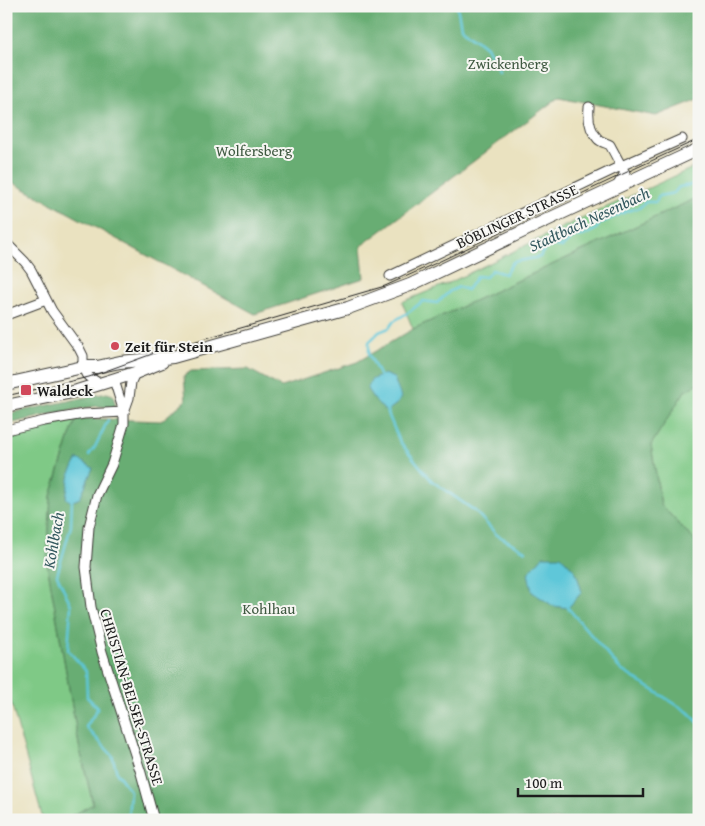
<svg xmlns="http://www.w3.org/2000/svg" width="705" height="826" viewBox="0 0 705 826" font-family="'Gentium Book Plus',serif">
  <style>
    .green { fill: #7fc986; stroke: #4e7251 }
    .forest { fill: #67ad73; stroke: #426448 }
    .water { fill: #5ec7d9; stroke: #3d727a }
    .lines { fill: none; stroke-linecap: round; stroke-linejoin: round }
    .stream { stroke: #5ec7d9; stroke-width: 2.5 }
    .minor-casing { stroke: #3b3a35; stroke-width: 11 }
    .secondary-casing { stroke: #3b3a35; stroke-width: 14 }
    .minor { stroke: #fff; stroke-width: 9 }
    .secondary { stroke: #fff; stroke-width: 12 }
    .tram { stroke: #1c1c1c; stroke-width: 1 }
    .poi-dot { fill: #d1495b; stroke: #f6f6f2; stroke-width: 2 }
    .labels { text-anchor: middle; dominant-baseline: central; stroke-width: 4; stroke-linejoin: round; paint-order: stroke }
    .park-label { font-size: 15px; fill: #3f5941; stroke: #f6f6f2 }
    .street-label { font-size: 15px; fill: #1c1c1c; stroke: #f6f6f2 }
    .poi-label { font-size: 15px; font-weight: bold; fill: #1c1c1c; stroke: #f6f6f2; text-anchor: start }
    .water-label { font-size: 16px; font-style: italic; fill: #33585e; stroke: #f6f6f2 }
  </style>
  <rect width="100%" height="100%" fill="#f6f6f2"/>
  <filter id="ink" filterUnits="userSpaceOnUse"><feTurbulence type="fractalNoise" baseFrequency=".02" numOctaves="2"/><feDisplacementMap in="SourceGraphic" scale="10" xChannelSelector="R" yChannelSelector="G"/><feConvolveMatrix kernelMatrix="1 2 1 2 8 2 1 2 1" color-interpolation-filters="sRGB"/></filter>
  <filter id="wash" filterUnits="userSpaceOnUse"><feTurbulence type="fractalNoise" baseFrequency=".0096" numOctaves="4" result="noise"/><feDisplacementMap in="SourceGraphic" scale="20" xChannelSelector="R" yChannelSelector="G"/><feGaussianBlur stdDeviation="1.12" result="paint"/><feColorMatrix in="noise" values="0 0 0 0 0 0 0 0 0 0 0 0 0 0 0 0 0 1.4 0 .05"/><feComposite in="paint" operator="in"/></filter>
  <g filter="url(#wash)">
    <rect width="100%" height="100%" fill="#eae2c0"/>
    <path class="green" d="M699,165V197L413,329L402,302L451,282L563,227Z
      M699,383V545L661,505L651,445L685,390Z
      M77,418L71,433L51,496L47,563L79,745L93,805L64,820H43L6,684V434L10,432Z"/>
    <path class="forest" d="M6,6H699V99L656,116L559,97L361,246L364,278L255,314L6,179Z
      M699,197V383L685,391L651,445L661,505L699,545V820H64L93,804L79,745L47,563L51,496L71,433L77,418L161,421L186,400L184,376L191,371L248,369L281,387L357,362L413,329Z
      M107,393L113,395L115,404L114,408L98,406L61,412L13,423L6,426V414Z"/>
    <path class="water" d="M384,374L394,378L401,397L398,403L386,412L373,398L367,389L371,380Z
      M78,459L93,468L80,498L71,502L66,498L70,473Z
      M543,556H561L576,572L582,592L568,608L553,606L532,592L528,573Z"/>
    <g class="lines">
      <path class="stream" d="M457,6L461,27L486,47L499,72
        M380,377L369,354V342L379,332L389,328L394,321L409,312L423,301L437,303L450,291L459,287L467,290L477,276L486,277L492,270L505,274L513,262L540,257C545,246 550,244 562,247L575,236H583L595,230L601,223L627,211L639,208L646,202H656L659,196L674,193L679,187L697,184L699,183
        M386,409L400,442L432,481L475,511L497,535L526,551
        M89,455L95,447L108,420
        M72,499L71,526L57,575L71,605L68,650L86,671L87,697L98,708L86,727L112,755L117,773L130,791L128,820
        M568,608L621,670L688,712L699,723"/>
    </g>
  </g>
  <g filter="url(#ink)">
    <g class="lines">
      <defs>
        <path id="minor" d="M589,107C588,118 590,131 598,139C601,142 606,143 610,145L625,173L616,188
          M6,243L25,262L31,270L52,311L79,348L83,356V367L86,374L89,377L100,384
          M390,276L621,166L682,139
          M6,315L46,300
          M118,377L114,380L124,412V424L112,464L97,495L89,527L86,567L91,607L102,652L141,773L154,820
          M124,412L129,398L131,382L135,373
          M6,431L10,429L44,421L84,414L124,412"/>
        <path id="secondary" d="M6,384L83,367H97L120,362L173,357L348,308L410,285L551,218L699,149
          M6,406L77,391L135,373L162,362"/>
      </defs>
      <use href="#minor" class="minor-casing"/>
      <use href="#secondary" class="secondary-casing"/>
      <use href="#minor" class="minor"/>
      <use href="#secondary" class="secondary"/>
      <path class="tram" d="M6,396L89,377L155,353L385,286L436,263L625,173L699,139"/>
    </g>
  </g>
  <g class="poi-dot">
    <circle cx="115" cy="346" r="5"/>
    <rect x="20" y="384" width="12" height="12" rx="2.5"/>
  </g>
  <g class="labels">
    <g class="park-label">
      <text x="508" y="63">Zwickenberg</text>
      <text x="254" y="150">Wolfersberg</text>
      <text x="269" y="608">Kohlhau</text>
    </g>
    <g class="street-label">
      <text transform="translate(517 216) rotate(-25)">BÖBLINGER STRASSE</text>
      <text transform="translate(132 697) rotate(73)">CHRISTIAN-BELSER-STRASSE</text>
    </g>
    <g class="poi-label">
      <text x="125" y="346">Zeit für Stein</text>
      <text x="37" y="390">Waldeck</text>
    </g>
    <g class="water-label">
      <text transform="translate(589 219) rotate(-25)">Stadtbach Nesenbach</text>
      <text transform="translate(53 540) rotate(-80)">Kohlbach</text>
    </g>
  </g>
  <rect width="705" height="826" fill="none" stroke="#f6f6f2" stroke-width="25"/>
  <path d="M518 788v8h125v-8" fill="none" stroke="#1c1c1c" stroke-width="2.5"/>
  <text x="525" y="788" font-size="15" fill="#1c1c1c" stroke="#f6f6f2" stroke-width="4" paint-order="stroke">100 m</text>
</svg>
